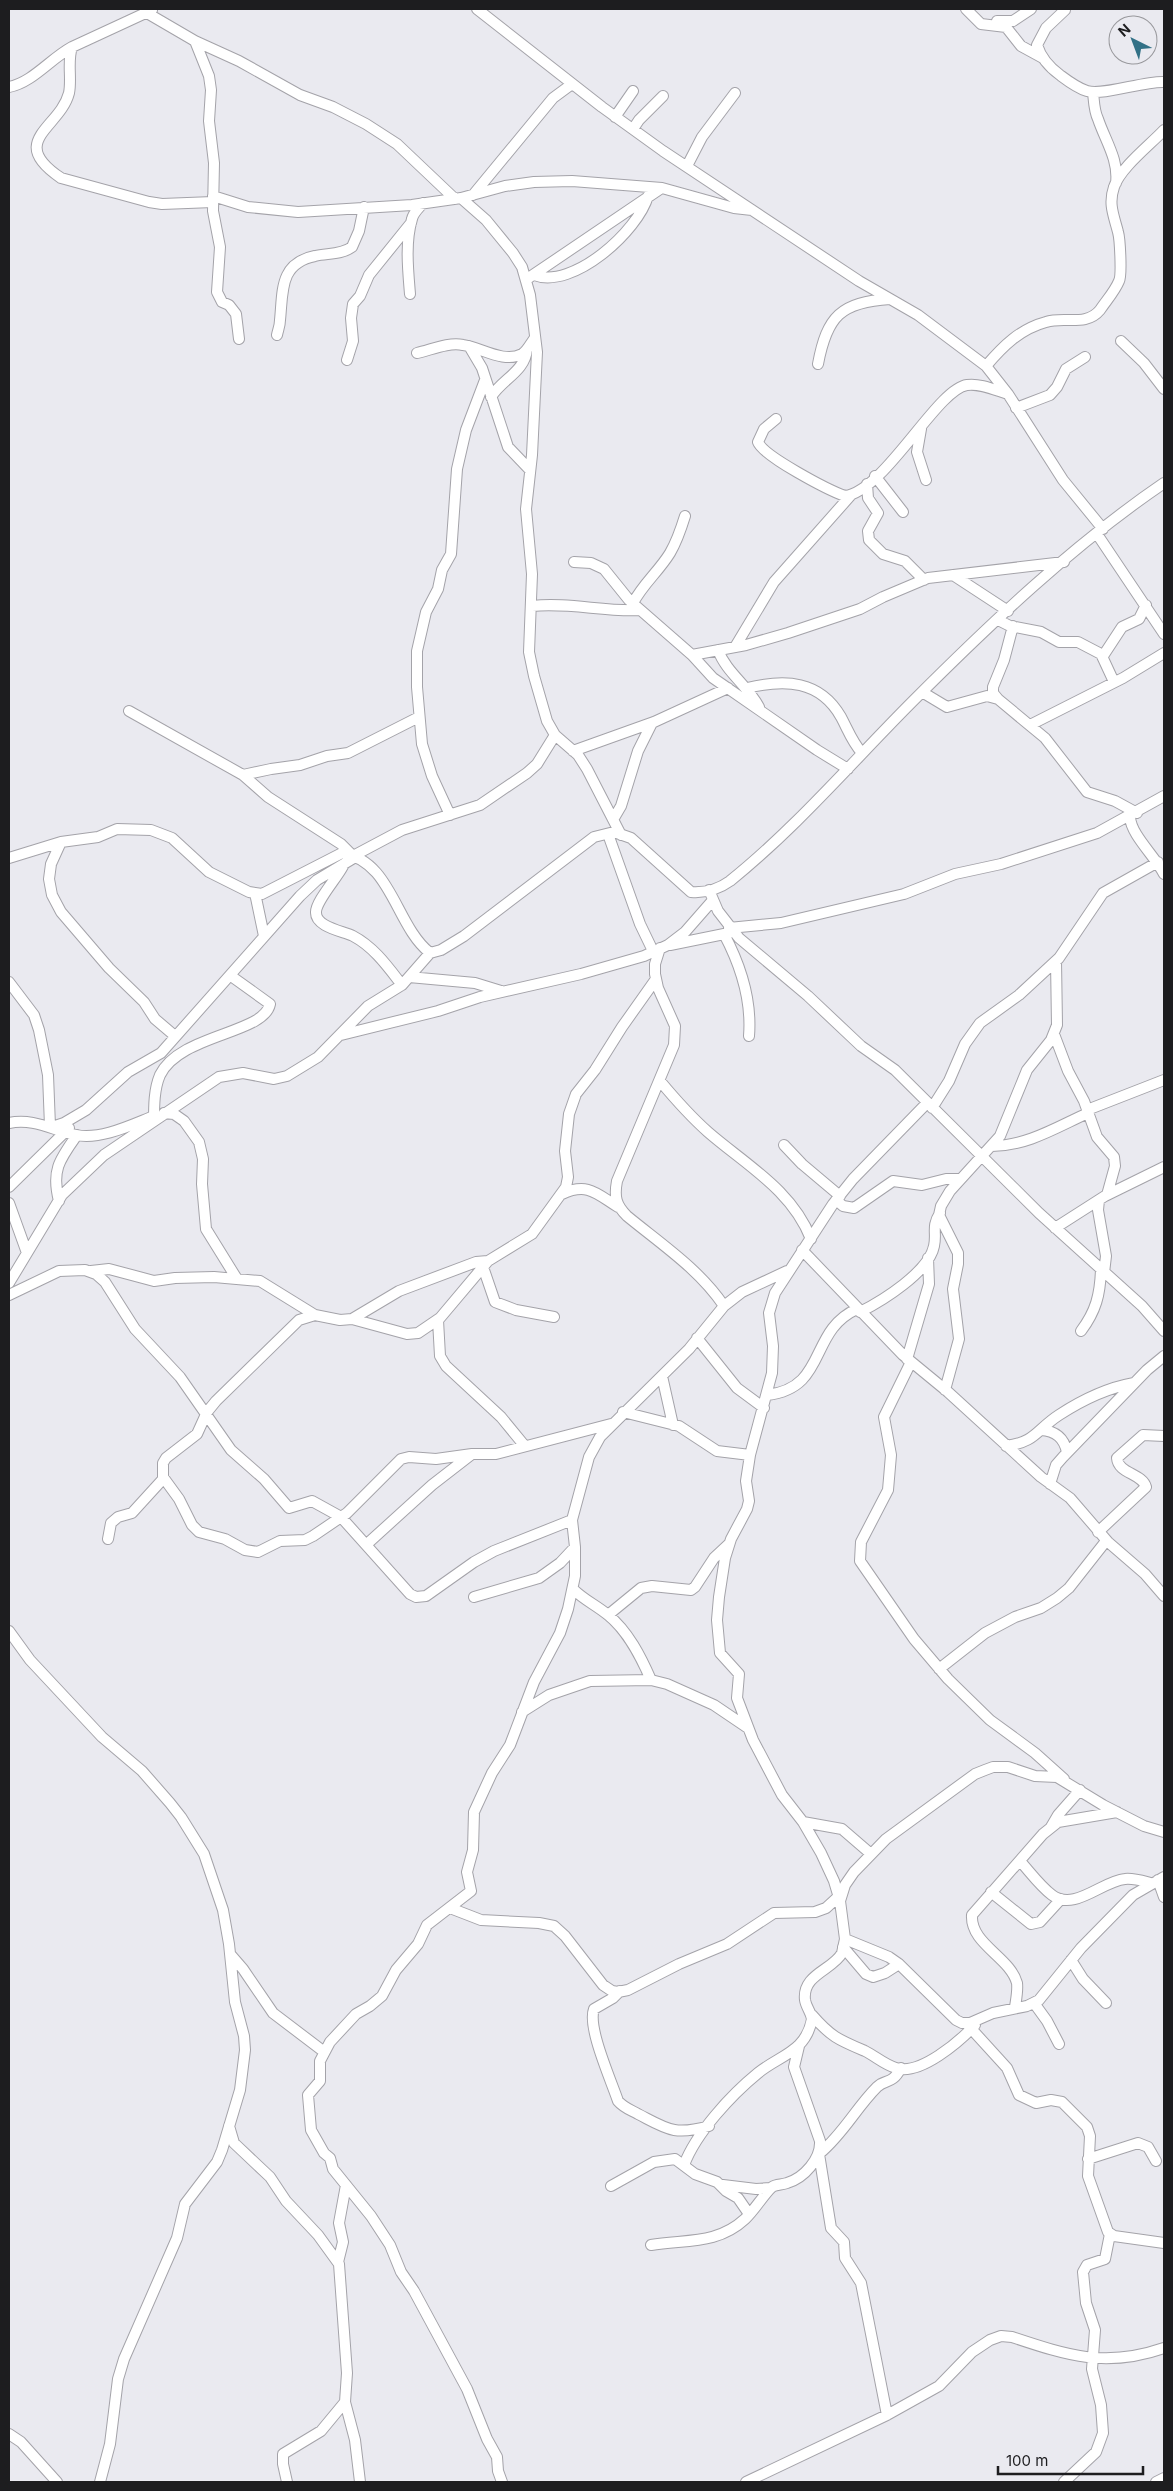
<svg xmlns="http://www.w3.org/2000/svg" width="1173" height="2491" viewBox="0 0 1173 2491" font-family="Inter,sans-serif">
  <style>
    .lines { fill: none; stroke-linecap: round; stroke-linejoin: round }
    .street-casing { stroke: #a4a3a9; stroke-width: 12 }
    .street { stroke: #fff; stroke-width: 10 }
  </style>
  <rect width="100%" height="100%" fill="#eaeaf0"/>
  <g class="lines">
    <defs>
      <path id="street" d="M477,9L602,107L663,151L859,281L918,315L986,366L1008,394L1063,480L1103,529
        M966,9L981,24L1006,27L1021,46L1043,58
        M152,10L72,47C67,61 72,79 69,93C60,128 6,141 61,178L149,202L162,204L213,202
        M1065,10L1046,28L1037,45C1041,58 1049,67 1060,75C1068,81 1077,88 1087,91C1104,96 1143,81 1164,82
        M147,13L195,41L239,61L300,95L333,107L366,124L397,144L455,199
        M997,21H1013L1031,9
        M195,41L209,76L211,90L209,121L214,163L213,211L220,247L217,292L222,302L229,305L236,314L239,339
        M9,87C33,82 50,59 72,47
        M1093,92C1094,101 1094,111 1098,119C1105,140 1119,160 1116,183
        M615,117L633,91
        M633,129L639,120L663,96
        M687,166L702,137L735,93
        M473,195L553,98L572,84
        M213,196L248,207L298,212L412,205L461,198L505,186L534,182L572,181L662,188L734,208L752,210
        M461,198L486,220L513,253L522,267L530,295L537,352L532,455L526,509L532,574L529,652L534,676L547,721L555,735L578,755L587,769L621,835
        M534,275C573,290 638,231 648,196
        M527,279L660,189
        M410,294C408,270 405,242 412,219C413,213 419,208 423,203
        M277,335C278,330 280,326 280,320C283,292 279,263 315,256C327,253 341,255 352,247L359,231L364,207
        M1121,341L1144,363L1164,389
        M469,346L482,368L508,447L530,470
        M417,353C431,350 448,342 463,345C480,347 504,364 522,354C527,351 531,343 534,339
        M347,360L353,341L351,318L353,304L360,296L369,275L411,223
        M818,364C827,316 841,302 890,299
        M986,366C1003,346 1020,329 1046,322C1064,316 1086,327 1100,310C1106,301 1115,291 1119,281C1122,275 1120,239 1118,232C1114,216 1108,204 1114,187C1120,168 1150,145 1164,130
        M491,397C502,379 525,372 527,349
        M1016,408L1050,395L1057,387L1066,369L1085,357
        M776,419L764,429L758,442C763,456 828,490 845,496C885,491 937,389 967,385C980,383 995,390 1008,394
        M921,429L917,452L926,480
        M875,476L903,512
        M867,484L868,498L878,513L868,531L869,540L883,554L905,561L924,580
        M1097,534L1164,634
        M574,562L591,563L604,569L629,600L692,655L713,678L817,750L848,769
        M953,575L1008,611
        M633,603C643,584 659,571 670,553C677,541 681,529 685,516
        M532,606C569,602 604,612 640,610
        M998,620L1010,626L1041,632L1059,642H1078L1101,654L1114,682
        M735,647L774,582L851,495
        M718,650C726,672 748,686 759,707
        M692,655L746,645L788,633L860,609L883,597L928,578L1064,562
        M1103,656L1122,627L1139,619L1146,605
        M747,688C785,679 820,680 841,717C848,730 852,742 862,753
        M922,692L947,707L987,696L998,699L1045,738L1087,792L1115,801L1137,813
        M998,699L993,693V687L1004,660L1013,626
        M129,711L243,775L268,797L341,844L352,855
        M1030,725L1123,678L1164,653
        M573,751L654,722L728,688
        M243,775L271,769L300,765L327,756L348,753L419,717
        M450,815L432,776L422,744L417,687V651L426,612L438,589L442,570L451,554L457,469L466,430L485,380
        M1130,817C1131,835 1155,856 1164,874
        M614,818L621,806L638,751L652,723
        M608,834L640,924L653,951
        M61,842L51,864L49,879L52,895L61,912L109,968L144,1002L155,1019L175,1036
        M355,855L402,830L480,805L527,773L537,764L555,735
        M9,858L61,842L98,837L117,829L151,830L172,838L209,872L249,892L262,894L342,853C392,861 395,925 430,953L441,950L464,936L594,837L614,832L631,838L691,892C705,893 719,889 730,881C797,827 853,761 913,701C991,623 1073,545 1164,483
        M343,866C337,878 316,901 316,912C315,927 343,931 353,936C374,947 388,967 402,985
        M709,890L718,911L739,938L808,996L861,1046L895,1070L1039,1213L1142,1306L1164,1331
        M255,893L264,936
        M729,928L781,923L904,894L955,874L1001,864L1097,833L1164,796
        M724,934C741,966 752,999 749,1036
        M670,945L729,933
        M660,948L655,964V974L658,988L675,1026L674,1045L617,1181C614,1197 616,1205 627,1216C661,1244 699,1269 724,1306
        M409,977L475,983L501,991
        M9,982L34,1015L39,1030L48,1075L50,1126
        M1054,1034L1068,1071L1084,1101L1097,1137L1114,1157L1115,1166L1107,1195
        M341,1035L438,1011L480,997L581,974L644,956L668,945L685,932L713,900
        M660,1081C675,1099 690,1116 708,1132C746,1165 792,1190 811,1239
        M932,1108L949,1081L965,1044L980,1023L1019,995L1059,958L1103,893L1158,862
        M1087,1110L1164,1080
        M164,1113L174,1114L184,1121L199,1142L203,1159L202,1184L206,1229L237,1279
        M154,1121C154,1106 154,1089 160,1075C180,1034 264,1034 270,1004L231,976
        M9,1123C34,1118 52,1130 76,1135C101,1140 131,1125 154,1116
        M52,1127L64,1123L86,1110L128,1072L161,1053L300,896L317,880L357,856
        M784,1145L802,1164L840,1196
        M992,1146C1027,1146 1057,1127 1088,1113
        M9,1187L69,1128
        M562,1194C588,1182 597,1194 618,1207
        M836,1200L843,1206L854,1208L893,1181L922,1185L946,1179H960
        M1099,1200L1098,1210L1106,1256L1104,1273
        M59,1201C51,1170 60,1159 77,1135
        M9,1203L27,1253
        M1055,1228L1105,1196L1164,1167
        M802,1250L903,1355L948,1392L1041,1477L1070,1498L1108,1542L1145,1574L1164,1596
        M483,1267L495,1302L516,1310L554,1317
        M91,1271L109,1269L154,1281L175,1278L214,1277L260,1281L315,1315
        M9,1283L62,1195L104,1155L219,1077L243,1073L274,1079L287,1076L318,1057L368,1006L402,985L430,953
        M9,1295L59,1271L85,1270L96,1274L105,1282L135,1329L180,1377L231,1450L264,1479L289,1508L312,1501L341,1517L410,1594L416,1597L426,1596L474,1562L494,1551L572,1520
        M860,1312C882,1301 929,1272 934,1246C937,1233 931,1227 940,1213
        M352,1319L399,1291L476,1262L488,1261
        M438,1320L440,1356L446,1366L501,1417L524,1445
        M1081,1331C1096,1311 1100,1295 1101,1270
        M697,1338L737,1388L764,1408
        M907,1359L929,1284L928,1258
        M911,1362L884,1417L891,1455L888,1490L861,1542L860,1561L914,1639L948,1679L990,1720L1035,1753L1064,1779
        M662,1376L673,1425
        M945,1390L959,1339L953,1289L958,1264V1253L939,1215L941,1206L950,1191L1000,1136L1027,1070L1051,1040L1057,1025L1056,961
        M767,1395C828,1388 808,1331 857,1309
        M623,1412L679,1426L717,1451L750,1455
        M1041,1430C1056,1431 1064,1438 1067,1452
        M1006,1446C1036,1442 1036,1430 1059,1415C1082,1400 1106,1388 1134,1383
        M163,1477L179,1499L192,1525L199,1532L225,1539L245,1550L258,1552L280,1541L305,1540L313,1536L347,1513L401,1459L409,1457L436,1459L472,1454
        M1050,1484L1056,1465L1063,1457L1147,1370L1164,1356
        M1098,1532L1146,1487C1142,1473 1118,1474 1117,1458L1143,1435L1164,1436
        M108,1539L111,1523L118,1517L132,1513L163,1479V1463L166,1458L197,1434L207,1412L216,1401L299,1320L315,1315L340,1320L352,1319L407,1334L418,1333L440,1318L488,1261L532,1234L566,1187L568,1177L565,1151L569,1114L576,1094L595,1070L622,1027L656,979
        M367,1544L432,1485L472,1454H496L611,1424
        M573,1589C584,1600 596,1605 608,1615C628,1631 641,1657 651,1680
        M474,1597L539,1578L560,1563L575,1547
        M608,1615L641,1588L652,1586L691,1590L695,1587L714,1558L729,1544
        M9,1631L30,1660L102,1737L142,1771L170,1803L181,1817L204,1854L223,1910L229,1944L235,2002L244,2036L245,2050L240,2090L222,2150L217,2162L185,2204L177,2238L124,2359L118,2379L110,2444L100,2482
        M939,1669L985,1633L1015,1617L1041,1608L1057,1598L1069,1588L1106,1541
        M522,1712L549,1695L590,1681L651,1680L667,1684L714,1705L748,1728
        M803,1822L842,1829L871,1854
        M1051,1827L1058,1815L1080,1790
        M1020,1861C1030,1872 1040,1886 1052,1895C1074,1912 1102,1881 1125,1879C1133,1878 1143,1881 1151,1883
        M1158,1880L1164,1897
        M991,1892L1031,1924L1040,1922L1061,1899
        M840,1901L834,1881L821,1853L803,1822L782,1795L753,1740L737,1698L739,1674L720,1653L717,1620L719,1597L725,1558L731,1539L747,1509L749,1501L746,1481L750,1455L772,1373L773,1346L769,1313L775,1293L833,1204L853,1179L927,1103
        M450,1908L481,1920L539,1923L554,1926L565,1936L603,1985L612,1991L618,1992L628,1990L679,1964L727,1944L774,1913L815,1912L826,1908L838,1897
        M845,1939L889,1957L899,1964L956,2020L962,2023H970L993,2013L1027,2006L1039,2000L1081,1948L1133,1895L1164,1877
        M843,1947L866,1974L873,1977L885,1973L899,1964
        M230,1954L243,1969L273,2013L323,2051
        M1071,1960L1083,1979L1106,2003
        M620,1991L613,1998L594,2009C587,2027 611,2080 618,2101C624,2108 631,2110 638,2114C667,2129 674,2136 709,2126
        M1034,2003L1047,2021L1059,2044
        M1015,2007C1016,2000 1018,1991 1017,1983C1010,1957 970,1944 972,1915L1043,1834L1058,1822L1117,1812
        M812,2015C831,2037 839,2040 865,2051C875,2056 885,2065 896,2068C920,2076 960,2041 975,2025
        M966,2023L1007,2068L1019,2095L1036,2103L1051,2100L1062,2102L1087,2127L1090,2136L1088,2176L1108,2232L1114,2236L1164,2243
        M229,2126L234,2143L270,2177L286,2201L318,2235L339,2264L347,2373L345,2402L355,2440L360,2482
        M820,2153C843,2134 856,2108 877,2087C886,2078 891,2086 901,2068
        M819,2154L831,2228L844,2242L845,2258L861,2283L887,2415
        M1088,2159L1138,2143L1148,2147L1156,2161
        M684,2165C696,2133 731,2095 758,2073C780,2055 806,2052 812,2019C811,2012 806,2007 805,2000C802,1974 833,1970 842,1953L845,1939L840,1901L845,1885L854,1872L886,1839L975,1774L985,1770L993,1767H1008L1035,1776L1057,1777L1103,1805L1144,1826L1164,1832
        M723,2185L756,2189L771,2188
        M611,2186L654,2162L675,2159L695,2174L717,2182L726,2191L738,2198L749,2214
        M651,2245C685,2239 717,2245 745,2219C754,2211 764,2194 772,2187C776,2184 782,2185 787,2183C804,2178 821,2159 820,2141L794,2067L799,2046
        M338,2262L343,2242L339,2223L346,2185
        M9,2434L21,2442L57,2482
        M287,2482L283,2464V2454L321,2431L345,2402
        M502,2482L498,2471L497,2457L487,2439L467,2389L414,2291L401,2272L390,2245L371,2216L333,2169L330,2158L324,2153L311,2130L308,2095L320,2081V2061L330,2042L356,2014L370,2006L382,1996L396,1970L418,1944L427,1925L471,1891L467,1872L473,1850L474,1812L492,1773L510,1745L534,1682L560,1633L568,1609L575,1576V1547L572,1520L589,1457L600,1437L689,1349L724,1306L742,1292L787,1271
        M746,2482L887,2415L939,2386L972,2352L990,2340L1001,2336L1012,2337C1069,2356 1106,2368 1164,2348
        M1064,2482L1096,2452L1103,2433L1101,2405L1092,2369L1095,2330L1086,2303L1083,2272L1087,2265L1105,2259L1110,2234
        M1156,2482L1164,2478"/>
    </defs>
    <use href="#street" class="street-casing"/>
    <use href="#street" class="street"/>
  </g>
  <rect width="1173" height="2491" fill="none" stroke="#1d1d1f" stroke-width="20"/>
  <g transform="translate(1133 40) rotate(318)"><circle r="24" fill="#eaeaf0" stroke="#98989c"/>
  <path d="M0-4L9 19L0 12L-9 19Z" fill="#327186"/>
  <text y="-8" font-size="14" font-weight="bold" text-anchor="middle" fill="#1d1d1f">N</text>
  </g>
  <path d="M998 2466v8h145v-8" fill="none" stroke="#1d1d1f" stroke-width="2.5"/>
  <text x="1006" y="2466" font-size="15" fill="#1d1d1f" stroke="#eaeaf0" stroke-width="4" paint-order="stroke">100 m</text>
</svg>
